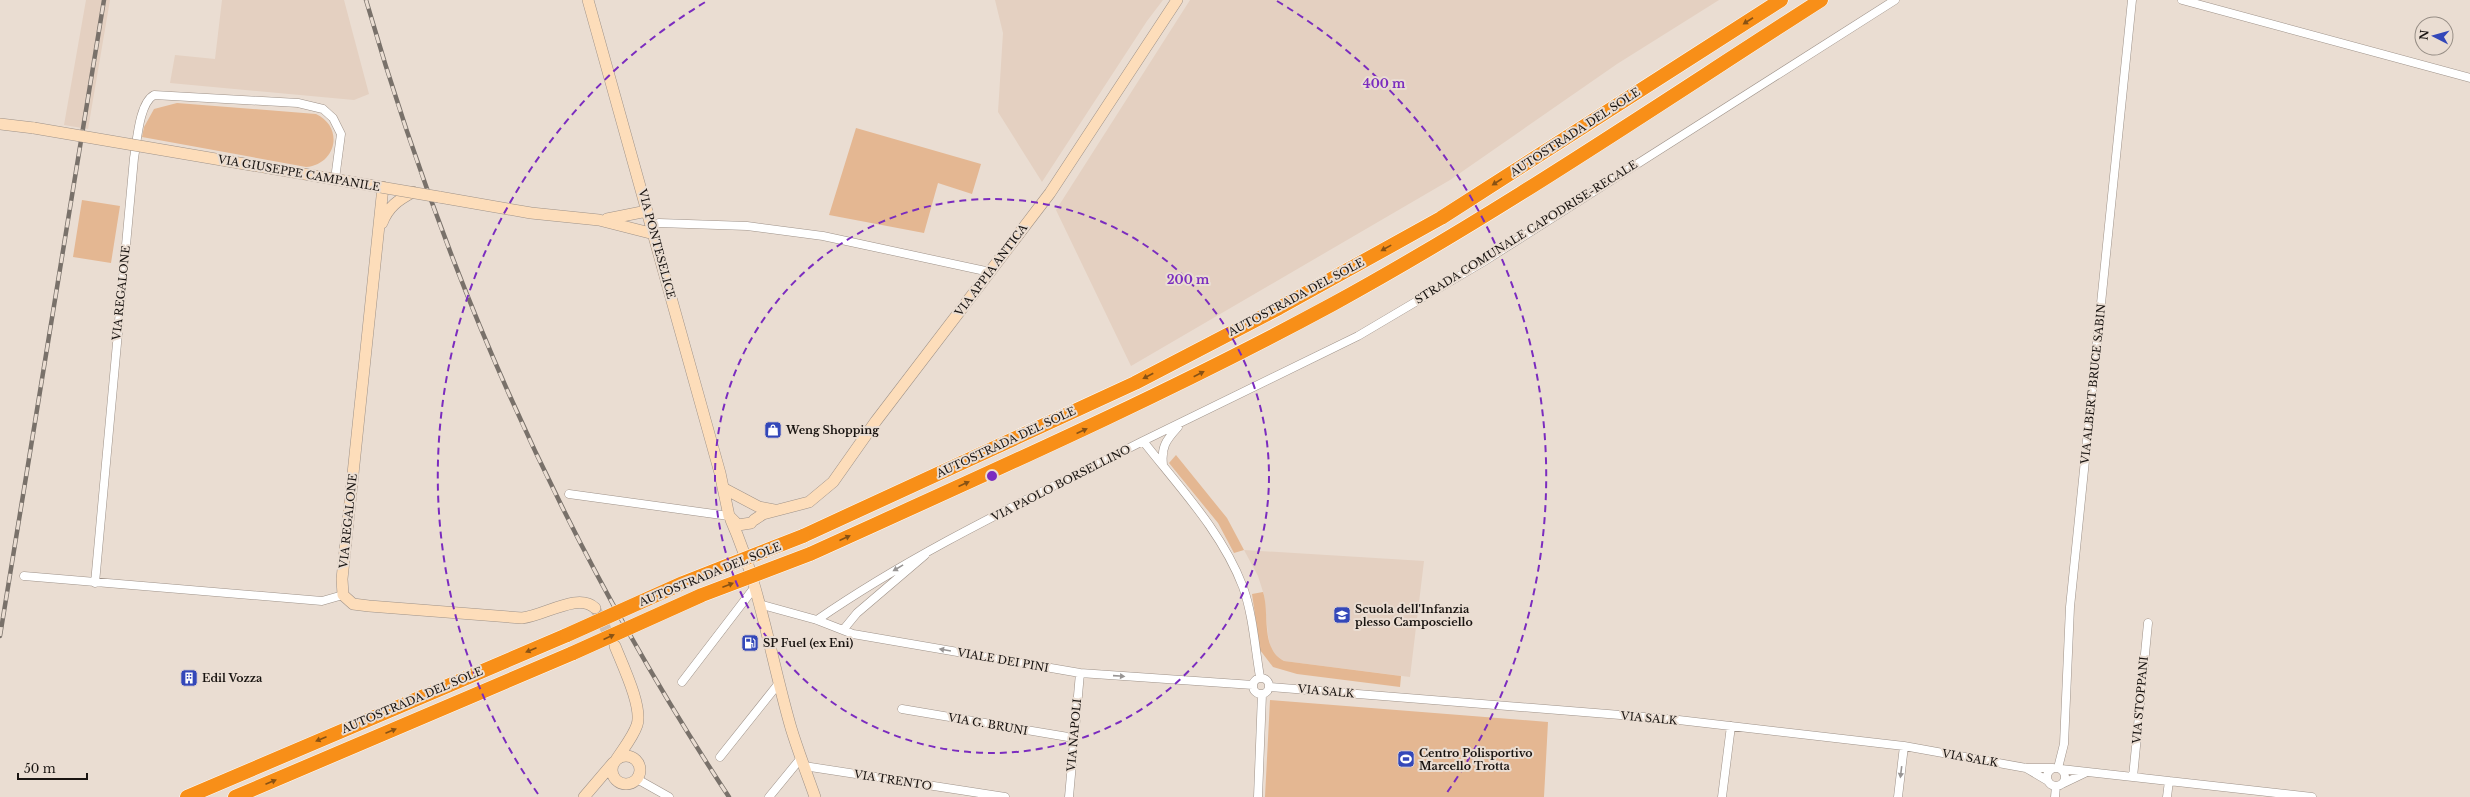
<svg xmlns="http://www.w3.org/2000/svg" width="2470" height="797" viewBox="0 0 2470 797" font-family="'Libre Baskerville',serif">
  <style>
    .built { fill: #e4d0c1 }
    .green { fill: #e4b792 }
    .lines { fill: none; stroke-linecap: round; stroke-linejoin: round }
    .secondary-tunnel { stroke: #cbbfb5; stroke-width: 11; stroke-dasharray: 11 5.5; stroke-linecap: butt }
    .street-casing { stroke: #9e9289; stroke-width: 9 }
    .secondary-casing { stroke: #9e9289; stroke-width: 12 }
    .highway-casing { stroke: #fff; stroke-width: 15 }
    .street { stroke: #fff; stroke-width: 8 }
    .secondary { stroke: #fdddba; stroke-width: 11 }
    .highway { stroke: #f88f18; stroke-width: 14 }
    .rail-casing { stroke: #79716a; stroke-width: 4.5 }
    .rail { stroke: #eaddd2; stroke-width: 3; stroke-dasharray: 9; stroke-linecap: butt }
    .secondary-bridge-casing { stroke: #9e9289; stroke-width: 12; stroke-linecap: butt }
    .highway-bridge-casing { stroke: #fff; stroke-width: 15; stroke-linecap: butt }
    .secondary-bridge { stroke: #fdddba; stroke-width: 11 }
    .highway-bridge { stroke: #f88f18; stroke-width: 14 }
    .oneway { fill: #885214 }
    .oneway2 { fill: #989594 }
    .ring { fill: none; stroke: #7b2cbf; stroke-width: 2; stroke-dasharray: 7 5 }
    .labels { text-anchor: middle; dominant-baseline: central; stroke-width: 4; stroke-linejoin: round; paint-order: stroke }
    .street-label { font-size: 11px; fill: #191411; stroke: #eaddd2 }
    .poi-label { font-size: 11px; font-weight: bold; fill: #191411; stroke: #eaddd2; text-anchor: start }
    .centre { fill: #7b2cbf; stroke: #eaddd2; stroke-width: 2 }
    .ring-label { font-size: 12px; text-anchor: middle; font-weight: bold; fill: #7b2cbf; stroke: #eaddd2; stroke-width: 4; stroke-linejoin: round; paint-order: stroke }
  </style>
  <rect width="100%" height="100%" fill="#eaddd2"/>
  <path class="built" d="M86,0H110L88,129L64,125Z
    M222,0H344L369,94L354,100L170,83L175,55L215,59Z
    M995,0H1163L1147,21L1042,182L998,112L1003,33Z
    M1190,0H1719L1617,64L1450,180L1131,366L1056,210Z
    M1244,550L1424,561L1410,677L1284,661L1277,658L1271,650L1268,635L1264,595L1258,576Z"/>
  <path class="green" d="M177,103L316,114C344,127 337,164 306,167L142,137L144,127L154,109Z
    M856,128L981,164L972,194L938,183L924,233L829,215Z
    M82,200L120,206L111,263L73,257Z
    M1176,455L1227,518L1244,550L1234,553L1218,523L1169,463Z
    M1263,592C1270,613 1260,649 1284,661L1401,676L1400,687L1297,674L1273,667L1260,650L1252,594Z
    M1270,700L1548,722L1544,797H1265Z"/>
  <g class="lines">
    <path class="secondary-tunnel" d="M595,608L613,643"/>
    <defs>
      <path id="street" d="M2182,0L2470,78
        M659,223L747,226L823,236L990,272
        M1143,441L1358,336L1483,262L1895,0
        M1163,465C1161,447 1166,440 1178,427
        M569,494L729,516
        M24,576L322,601L343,595
        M95,583L134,158C137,142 139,103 154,95L298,103L323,109L333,118L341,134L335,179
        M759,604L817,620L853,634L1080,673L1253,685
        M817,620C920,549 1031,498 1143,441C1180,488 1222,532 1243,587C1253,615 1255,648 1260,677
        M843,630L857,613L925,555
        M1253 686a8 8 0 1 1 16 0a8 8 0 1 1-16 0Z
        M682,682L754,588
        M1270,687L1670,719L1904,746L2026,768H2053
        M902,709L1074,738
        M720,757L779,683
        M804,766L1005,797
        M2026,768L2048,781
        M2058,768L2064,744L2070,607L2132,0
        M2047 777a9 9 0 1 1 18 0a9 9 0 1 1-18 0Z
        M2061,769L2312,797
        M2133,777L2148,623
        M637,779L669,797
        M2062,784L2085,773
        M769,797L801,758
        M1069,797L1080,673
        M1258,797L1262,694
        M1722,797L1731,726
        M1898,797L1904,746
        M2055,797L2056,786
        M2167,797L2169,781"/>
      <path id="secondary" d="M588,0L720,473L729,516L738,525L751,523
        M0,124L34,128
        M383,187L342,579L343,595L353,604L369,606L522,618C544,616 578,592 595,608
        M439,197L531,213L599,220L654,234
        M607,219L647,211
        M382,223C388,207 398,200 413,192
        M723,488L759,507L774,510
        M731,520C760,586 771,659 791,728C798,751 807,774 815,797
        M754,520L763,514L809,502L833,482L876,421L1050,193L1177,0
        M615,646C622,664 643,707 637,725C633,737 623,749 616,760
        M612 770a14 14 0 1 1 28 0a14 14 0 1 1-28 0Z
        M584,797L613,763"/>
      <path id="highway" d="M803,536L1135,383L1279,308L1441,218L1781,0
        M810,554C986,474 1163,396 1333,304C1501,212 1660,103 1821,0
        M187,797L567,635
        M235,797L573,653"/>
    </defs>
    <use href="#street" class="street-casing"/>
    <use href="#secondary" class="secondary-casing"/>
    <use href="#highway" class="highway-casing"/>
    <use href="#street" class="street"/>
    <use href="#secondary" class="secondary"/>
    <use href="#highway" class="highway"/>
    <defs>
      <path id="rail" d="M366,0C448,284 566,550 729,797
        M0,636L104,0"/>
    </defs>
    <use href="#rail" class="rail-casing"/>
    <use href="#rail" class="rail"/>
    <defs>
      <path id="secondary-bridge" d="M34,128L439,197"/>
      <path id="highway-bridge" d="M567,635L683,583L803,536
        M573,653L702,595L810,554"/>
    </defs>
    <use href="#secondary-bridge" class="secondary-bridge-casing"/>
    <use href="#highway-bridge" class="highway-bridge-casing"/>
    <use href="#secondary-bridge" class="secondary-bridge"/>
    <use href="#highway-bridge" class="highway-bridge"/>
  </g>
  <defs><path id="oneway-solid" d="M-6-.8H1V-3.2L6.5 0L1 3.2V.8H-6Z"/></defs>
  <g class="oneway">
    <use href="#oneway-solid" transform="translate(1748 21) rotate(147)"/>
    <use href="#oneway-solid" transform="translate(1497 182) rotate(147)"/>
    <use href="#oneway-solid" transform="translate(1386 248) rotate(151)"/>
    <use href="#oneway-solid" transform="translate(1199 374) rotate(-27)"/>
    <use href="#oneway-solid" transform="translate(1148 376) rotate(152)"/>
    <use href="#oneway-solid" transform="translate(1082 431) rotate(-25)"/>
    <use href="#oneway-solid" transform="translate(964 484) rotate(-24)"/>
    <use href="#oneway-solid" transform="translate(845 538) rotate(-24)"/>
    <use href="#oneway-solid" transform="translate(728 585) rotate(-21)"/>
    <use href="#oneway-solid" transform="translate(609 637) rotate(-24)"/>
    <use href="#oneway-solid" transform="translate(531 650) rotate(157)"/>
    <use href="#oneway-solid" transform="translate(391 731) rotate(-23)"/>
    <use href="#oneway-solid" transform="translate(321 739) rotate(157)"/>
    <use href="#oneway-solid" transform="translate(271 782) rotate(-23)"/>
  </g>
  <g class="oneway2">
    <use href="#oneway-solid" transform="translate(898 568) rotate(149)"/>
    <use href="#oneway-solid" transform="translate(945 650) rotate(-170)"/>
    <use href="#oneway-solid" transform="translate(1119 676) rotate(4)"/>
    <use href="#oneway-solid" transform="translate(1901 772) rotate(97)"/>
  </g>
  <g class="ring">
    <circle cx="992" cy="476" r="277"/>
    <path d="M538 794A554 554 0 0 1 707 1M1277 1A554 554 0 0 1 1446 794"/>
  </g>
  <defs>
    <symbol id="shop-square" viewBox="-11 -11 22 22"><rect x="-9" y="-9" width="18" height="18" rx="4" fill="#3347b9" stroke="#eaddd2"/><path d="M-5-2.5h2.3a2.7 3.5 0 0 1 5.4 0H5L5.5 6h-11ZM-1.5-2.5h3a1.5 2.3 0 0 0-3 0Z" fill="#fff"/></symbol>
    <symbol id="school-square" viewBox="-11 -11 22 22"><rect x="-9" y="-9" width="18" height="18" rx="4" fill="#3347b9" stroke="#eaddd2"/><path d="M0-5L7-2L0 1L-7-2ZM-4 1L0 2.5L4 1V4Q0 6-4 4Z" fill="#fff"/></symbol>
    <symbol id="fuel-square" viewBox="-11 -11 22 22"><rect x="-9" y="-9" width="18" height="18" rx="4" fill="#3347b9" stroke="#eaddd2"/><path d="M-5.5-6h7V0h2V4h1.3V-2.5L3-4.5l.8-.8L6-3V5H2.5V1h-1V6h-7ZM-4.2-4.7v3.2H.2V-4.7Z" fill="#fff"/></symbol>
    <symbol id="building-square" viewBox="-11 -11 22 22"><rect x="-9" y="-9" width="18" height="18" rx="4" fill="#3347b9" stroke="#eaddd2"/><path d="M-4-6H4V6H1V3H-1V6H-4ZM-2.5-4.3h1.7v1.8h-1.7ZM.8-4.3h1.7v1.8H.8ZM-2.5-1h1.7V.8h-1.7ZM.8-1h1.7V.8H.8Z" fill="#fff"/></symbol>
    <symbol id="stadium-square" viewBox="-11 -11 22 22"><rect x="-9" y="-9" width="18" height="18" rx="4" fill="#3347b9" stroke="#eaddd2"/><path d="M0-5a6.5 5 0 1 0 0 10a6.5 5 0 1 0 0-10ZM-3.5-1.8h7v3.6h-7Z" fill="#fff"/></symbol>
  </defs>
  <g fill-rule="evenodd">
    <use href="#shop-square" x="763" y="420" width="20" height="20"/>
    <use href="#school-square" x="1332" y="605" width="20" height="20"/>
    <use href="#fuel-square" x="740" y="633" width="20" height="20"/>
    <use href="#building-square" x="179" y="668" width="20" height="20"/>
    <use href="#stadium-square" x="1396" y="749" width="20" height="20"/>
  </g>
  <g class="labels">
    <g class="street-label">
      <text transform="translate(1575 132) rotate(-33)">AUTOSTRADA DEL SOLE</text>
      <text transform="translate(299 173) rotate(10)">VIA GIUSEPPE CAMPANILE</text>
      <text transform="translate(1526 232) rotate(-32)">STRADA COMUNALE CAPODRISE-RECALE</text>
      <text transform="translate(657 244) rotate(75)">VIA PONTESELICE</text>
      <text transform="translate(991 270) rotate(-53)">VIA APPIA ANTICA</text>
      <text transform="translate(121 293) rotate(-84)">VIA REGALONE</text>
      <text transform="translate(1296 297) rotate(-28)">AUTOSTRADA DEL SOLE</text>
      <text transform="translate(2093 384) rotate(-84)">VIA ALBERT BRUCE SABIN</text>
      <text transform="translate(1006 442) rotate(-25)">AUTOSTRADA DEL SOLE</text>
      <text transform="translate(1061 483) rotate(-27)">VIA PAOLO BORSELLINO</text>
      <text transform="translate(348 521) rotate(-84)">VIA REGALONE</text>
      <text transform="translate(710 574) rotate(-22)">AUTOSTRADA DEL SOLE</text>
      <text transform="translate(1003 660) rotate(10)">VIALE DEI PINI</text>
      <text transform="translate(1326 691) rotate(5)">VIA SALK</text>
      <text transform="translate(412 700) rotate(-23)">AUTOSTRADA DEL SOLE</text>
      <text transform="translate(2140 700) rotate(-85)">VIA STOPPANI</text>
      <text transform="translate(1649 718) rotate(5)">VIA SALK</text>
      <text transform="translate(988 724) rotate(10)">VIA G. BRUNI</text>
      <text transform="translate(1074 735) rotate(-85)">VIA NAPOLI</text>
      <text transform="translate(1970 758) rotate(10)">VIA SALK</text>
      <text transform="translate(893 780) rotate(9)">VIA TRENTO</text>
    </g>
    <g class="poi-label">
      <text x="786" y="430">Weng Shopping</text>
      <text x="1355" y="609">Scuola dell'Infanzia<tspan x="1355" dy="13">plesso Camposciello</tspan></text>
      <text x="763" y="643">SP Fuel (ex Eni)</text>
      <text x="202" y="678">Edil Vozza</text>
      <text x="1419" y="753">Centro Polisportivo<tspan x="1419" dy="13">Marcello Trotta</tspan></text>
    </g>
  </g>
  <circle cx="992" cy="476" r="6" class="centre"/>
  <g class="ring-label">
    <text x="1384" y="88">400 m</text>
    <text x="1188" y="284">200 m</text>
  </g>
  <g transform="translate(2434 36) rotate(276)"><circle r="19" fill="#eaddd2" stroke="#968d85"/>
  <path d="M0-3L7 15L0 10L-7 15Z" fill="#3347b9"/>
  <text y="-6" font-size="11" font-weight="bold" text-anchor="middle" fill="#191411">N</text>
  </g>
  <path d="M18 773v6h69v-6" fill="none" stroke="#191411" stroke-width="2"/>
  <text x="24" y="773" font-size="12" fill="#191411" stroke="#eaddd2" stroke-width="3" paint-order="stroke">50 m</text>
</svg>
